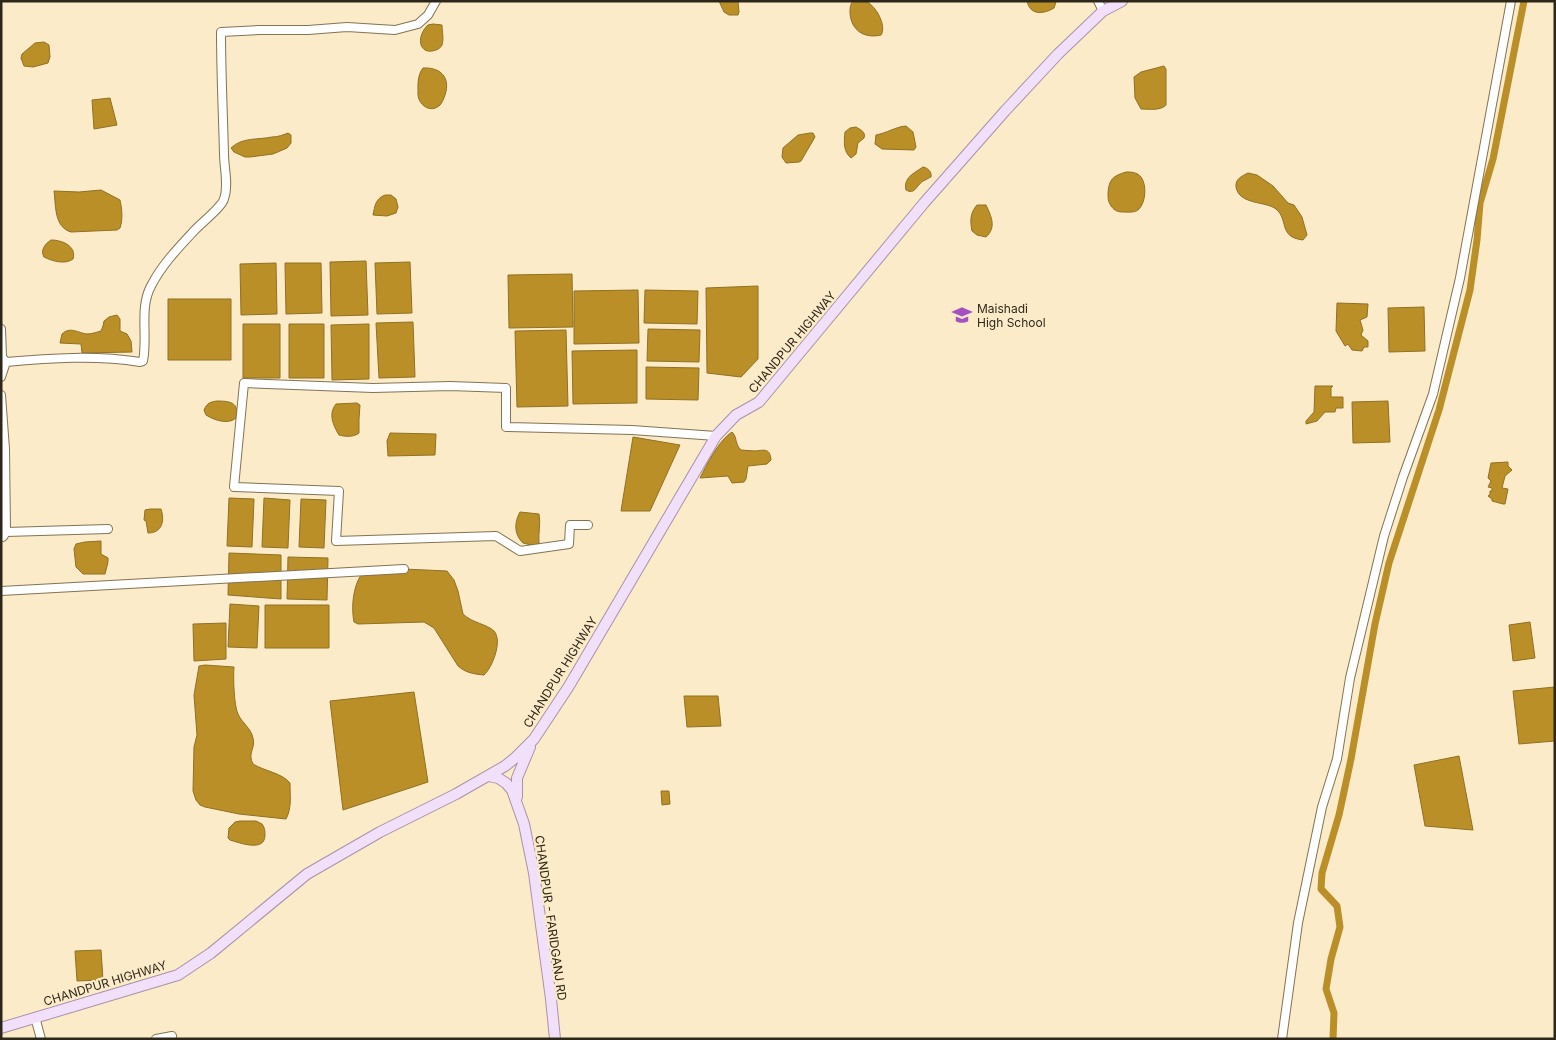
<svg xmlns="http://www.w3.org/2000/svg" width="1556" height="1040" viewBox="0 0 1556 1040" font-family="Inter,sans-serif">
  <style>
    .water { fill: #ba8f27; stroke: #907023 }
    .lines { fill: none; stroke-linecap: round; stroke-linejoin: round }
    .canal { stroke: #ba8f27; stroke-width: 7 }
    .minor-casing { stroke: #827353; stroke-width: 10 }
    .major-casing { stroke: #a891aa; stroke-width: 12 }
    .minor { stroke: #fff; stroke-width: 8 }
    .major { stroke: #f2dffa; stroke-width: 10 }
    .labels { text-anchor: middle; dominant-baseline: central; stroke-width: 4.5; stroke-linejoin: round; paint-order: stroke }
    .poi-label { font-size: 12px; fill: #2d271a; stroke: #fcebc8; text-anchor: start }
    .street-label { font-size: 12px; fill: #2d271a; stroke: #fcebc8 }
  </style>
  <rect width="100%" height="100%" fill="#fcebc8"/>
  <path class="water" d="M719,1H738L739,12L738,15H729L724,12Z
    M853,1C856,1 862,0 865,1C876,5 887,26 881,35C864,39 851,30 850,13C850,8 850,5 853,1Z
    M1027,1H1056V2L1054,8C1044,14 1030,16 1027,1Z
    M433,24L442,25C442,31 444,39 442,45C440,50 430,53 425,50C416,44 422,30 428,25Z
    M44,42L49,45L50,57L48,63L33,67L24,66L21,58L22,54L35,43Z
    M1164,66L1166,69V105C1160,111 1150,109 1141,109L1135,98L1134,77L1141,72Z
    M423,68C440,67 451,77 445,95C444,98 442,103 440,105C431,114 418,105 418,94C418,85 417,76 423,68Z
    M110,98L117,125L94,129L92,100Z
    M906,126L913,132L916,147L914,150L882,149L875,144L876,135C887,133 895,127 906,126Z
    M856,127C861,130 866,132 864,138L858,143L856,154L851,158C843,151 844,142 845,132L850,128Z
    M288,133L291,135V143L287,148L273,154L250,157H245L234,152L231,148C242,137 258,140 272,137C278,137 283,135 288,133Z
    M810,133H813L815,137L801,161L799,162L786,163L782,157L783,148L798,135Z
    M923,167C928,168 932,172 931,177C930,177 924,181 923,181C916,186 915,195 906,190C903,178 914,173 923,167Z
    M1126,172C1131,172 1137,172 1141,177C1147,185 1146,203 1138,210C1134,213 1127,212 1123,212C1117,212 1113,210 1110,204C1108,201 1108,198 1108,193C1109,179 1113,176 1126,172Z
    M1248,173L1257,175L1273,186L1288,203L1294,205L1302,217L1307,235L1303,240C1278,237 1289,220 1276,209C1266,201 1239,205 1236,187C1235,179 1242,176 1248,173Z
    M101,190L120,200C122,209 123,219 120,228L117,230L71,232C54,227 56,206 54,191L79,192Z
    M385,195H391L396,199L398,207L396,213L387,216L373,215C375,206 375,199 385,195Z
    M977,205H986C991,216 997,227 986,237L977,235L972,231C970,221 970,213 977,205Z
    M51,240C62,240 77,246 73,259C65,265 52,261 44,257C40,250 45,244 51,240Z
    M366,261L368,315L331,316L330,262Z
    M410,262L412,313L377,314L375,263Z
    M276,263L277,314L241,315L240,264Z
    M285,263H321L322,313L286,314Z
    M572,274L573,327L509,328L508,275Z
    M758,286V359L741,377L707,373L706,288Z
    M638,290L639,343L574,344V291Z
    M645,290L698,291L697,324L644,323Z
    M168,299H231V360H168Z
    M1337,303L1368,304L1367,317L1360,320L1363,330L1361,335L1368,341V347H1364L1362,351L1352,350L1348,344L1345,346L1336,331Z
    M1424,307L1425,351L1389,352L1388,308Z
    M117,315L120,319V331L127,334L131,341L132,352L82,353L81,344L60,343L62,334C70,326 78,333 87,334C92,334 97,332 101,331L103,326L104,321L109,317Z
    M413,322L415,377L379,378L376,323Z
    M243,324H280V378H243Z
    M289,324H324V378H289Z
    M369,324V379L332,380L331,325Z
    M648,329L700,330L699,362L647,361Z
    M566,330L568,406L517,407L515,331Z
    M637,350V403L573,404L572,351Z
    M646,367L699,368L698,400L646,399Z
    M1315,386H1333L1331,388V397H1343V408H1336L1335,412H1325L1317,421L1306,424V421L1314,412Z
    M217,401C229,401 240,402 236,418C228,425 214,420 206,415L204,410C207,403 210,402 217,401Z
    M1388,401L1390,442L1353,443L1352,402Z
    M357,403L360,405L359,419V433C354,437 346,437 339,435C333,425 328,414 336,404Z
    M732,432C737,436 735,445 741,450C746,450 750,451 755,451C765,450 770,448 771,460L767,464L748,466L746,479L744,482L732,483L728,476L700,478C707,464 719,440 732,432Z
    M390,433L436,434L435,455L388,456L387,441Z
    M633,437L680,445L650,511H621Z
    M1508,462V466L1512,470L1505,476L1502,488L1508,489L1505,504H1503L1492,501V499L1488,496L1490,494V491H1492V488L1488,487L1491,481L1488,478L1491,463Z
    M229,498L254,499L252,547L227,546Z
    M264,498L290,500L288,548L262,547Z
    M301,499L326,500L324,548L299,547Z
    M150,509H161C165,521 162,533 148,533L146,521L144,520L145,510Z
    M520,512L539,514C541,524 538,533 539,543L535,546L523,543C514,534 514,523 520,512Z
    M101,541V554L108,558V562L105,574H83L76,567L74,549L76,544L85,542Z
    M229,553L281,555V599L228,595Z
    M288,557L328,558L327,600L287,599Z
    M404,569L447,571L454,580L458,591L463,614C472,623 487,624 494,631C503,641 492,668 484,675C474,674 466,673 458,666L434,628L424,622L358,624L354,622C351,608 353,587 361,575Z
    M230,604L259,606L257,648L228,647Z
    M265,605H329V648H265Z
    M1530,622L1535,658L1513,661L1509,625Z
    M226,623V659L194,661L193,624Z
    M205,665L234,667C233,677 234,706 238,714C242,723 251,728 253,738C256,748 247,753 253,764C264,771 282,773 290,783C290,796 292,808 286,819L239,814L205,807L200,805L196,800L193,791L194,747L197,735L194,695L199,666Z
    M1555,687V741L1519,744L1513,691Z
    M414,692L428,782L343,810L330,701Z
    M684,696H718L721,726L687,727Z
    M1459,756L1473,830L1425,826L1414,765Z
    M661,791H669L670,804L662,805Z
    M240,821H256L262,824C265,828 265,831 265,836C264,852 240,843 230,840L228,838L229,828L235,822Z
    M101,950L103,980L77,981L75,951Z"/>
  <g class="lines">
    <path class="canal" d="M1333,1039L1334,1013L1326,989L1331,959L1340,927L1337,906L1321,889L1322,873L1339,815L1351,759L1375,624L1389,563L1439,410L1470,290L1477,240L1480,203L1493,159L1524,1"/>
    <defs>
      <path id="minor" d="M1098,1L1103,11
        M1,329L2,357L6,362
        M1,377L6,362C50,358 96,355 140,362L143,361C148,336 139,308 151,286C161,266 178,248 193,232C200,224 222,207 224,199C229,185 224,168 224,154C223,113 221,73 221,32L259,30H308L347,27L395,30L418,24L428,15L436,1
        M1,395L5,449L6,532L3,537H1
        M588,525H570L569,544L520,551L496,536L336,541L339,491L234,487L244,383L373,388L450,386L506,388V427L632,430L716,436
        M6,532L108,529
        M1,591L404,569
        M35,1017L41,1039
        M156,1039L172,1036
        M1282,1039L1298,923L1322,807L1337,759L1350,678L1384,536L1403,477L1433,394L1460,278L1511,1"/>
      <path id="major" d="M489,776L498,778L506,783L512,790L524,824L534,873L551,999L555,1039
        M517,797V778L530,747
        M1,1028L178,975L211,953L307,874L380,832L456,794L505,766L515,758L534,739L569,686L716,436L736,415L759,402L924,203L1005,111L1058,54L1103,11L1122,1"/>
    </defs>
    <use href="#minor" class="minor-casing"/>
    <use href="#major" class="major-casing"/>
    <use href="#minor" class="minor"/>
    <use href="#major" class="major"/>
  </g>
  <defs>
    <symbol id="school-bare" viewBox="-9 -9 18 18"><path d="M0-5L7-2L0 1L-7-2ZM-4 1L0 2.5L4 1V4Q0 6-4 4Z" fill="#a350c0" stroke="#fcebc8" stroke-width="2.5" paint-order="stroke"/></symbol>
  </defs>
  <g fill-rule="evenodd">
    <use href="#school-bare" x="948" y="301" width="28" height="28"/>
  </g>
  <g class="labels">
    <g class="poi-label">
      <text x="977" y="308">Maishadi<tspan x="977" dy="14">High School</tspan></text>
    </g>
    <g class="street-label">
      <text transform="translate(792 342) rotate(-50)">CHANDPUR HIGHWAY</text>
      <text transform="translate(560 672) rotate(-58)">CHANDPUR HIGHWAY</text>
      <text transform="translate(551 918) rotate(82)">CHANDPUR - FARIDGANJ RD</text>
      <text transform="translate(105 983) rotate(-17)">CHANDPUR HIGHWAY</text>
    </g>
  </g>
  <rect width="1556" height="1040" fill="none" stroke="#2d271a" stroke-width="5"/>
</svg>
